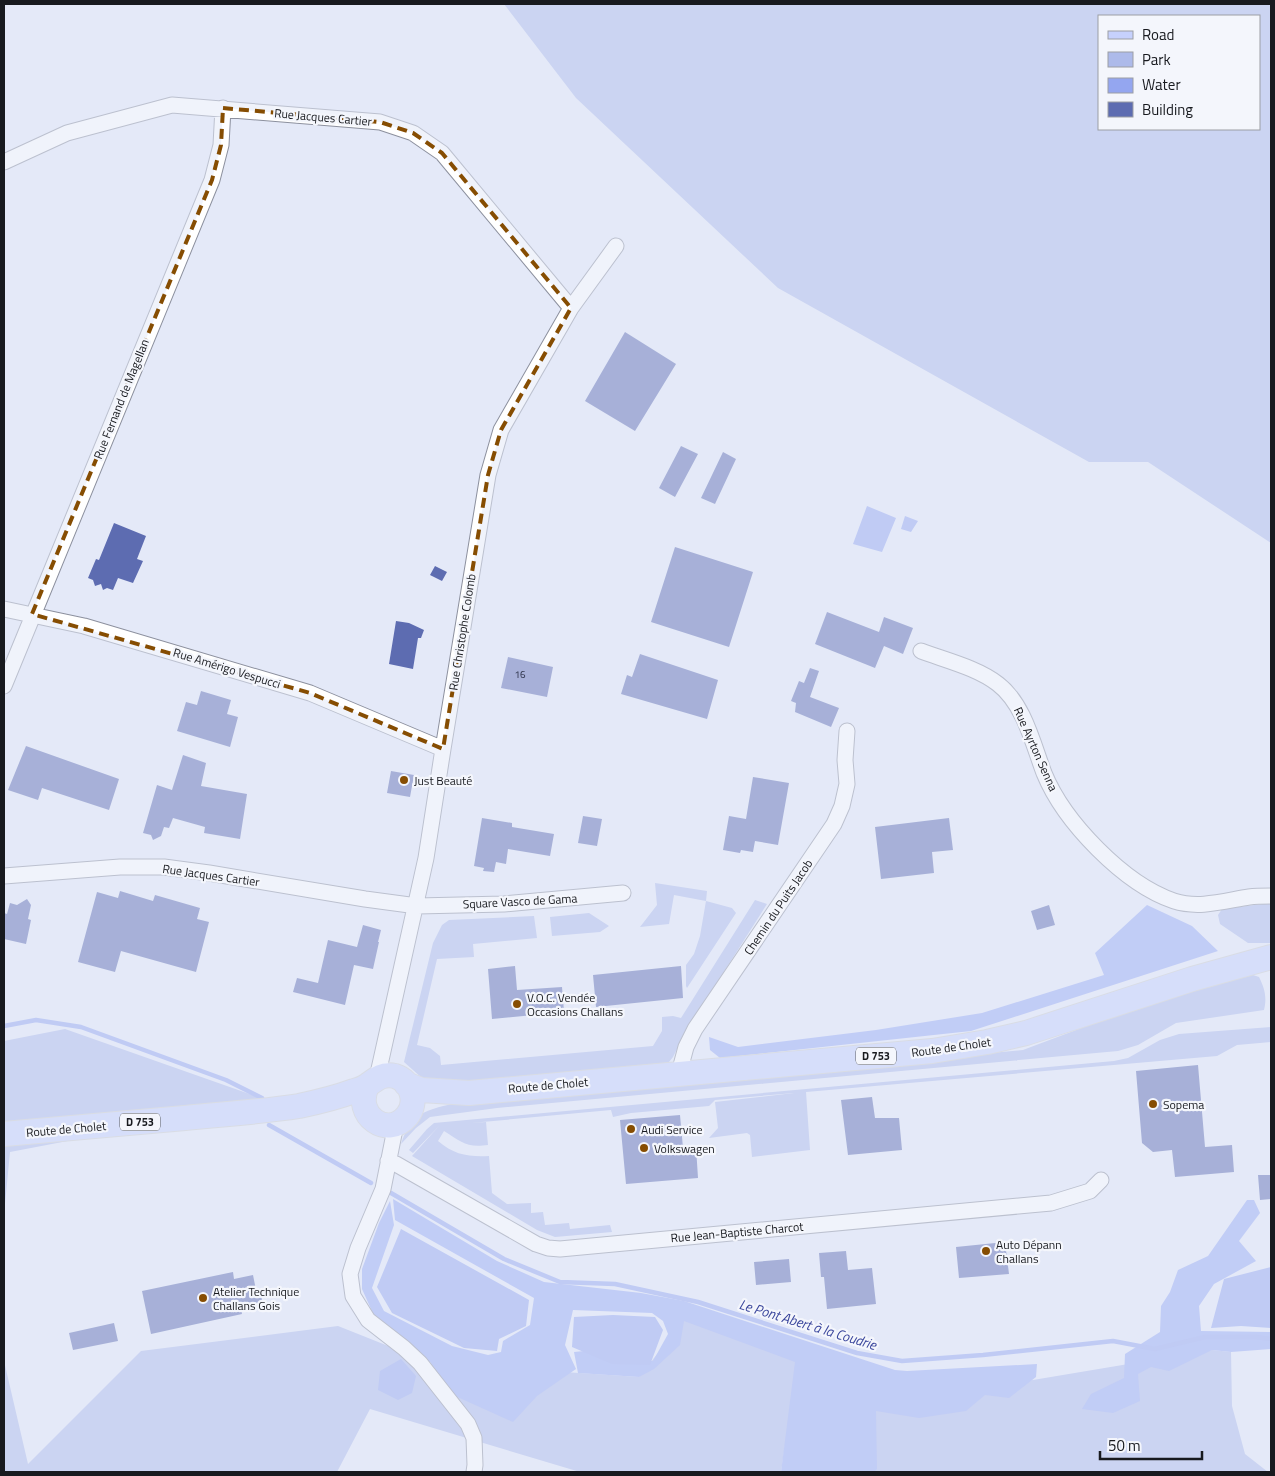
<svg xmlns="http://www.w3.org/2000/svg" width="1275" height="1476" viewBox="0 0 1275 1476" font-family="'Titillium Web',sans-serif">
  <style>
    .green { fill: #adbaea; fill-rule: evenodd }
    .forest { fill: #98aaf3 }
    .water { fill: #94a6f0 }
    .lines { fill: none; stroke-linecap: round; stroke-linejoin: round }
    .stream { stroke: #94a6f0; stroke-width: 4.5 }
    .building { fill: #5d6cb1 }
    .minor-casing { stroke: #8c909e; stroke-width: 17 }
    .primary-casing { stroke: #cccdce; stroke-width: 26 }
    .minor { stroke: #fff; stroke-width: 15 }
    .primary { stroke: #c6d1fd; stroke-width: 24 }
    .marked { fill: none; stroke: #864d02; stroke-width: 4; stroke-dasharray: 10 6; stroke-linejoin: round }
    .poi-dot { fill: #864d02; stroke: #f4f6fc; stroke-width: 2 }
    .labels { text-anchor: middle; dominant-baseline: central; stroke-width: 4.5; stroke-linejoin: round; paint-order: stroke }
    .number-label { font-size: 10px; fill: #292e44 }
    .shield { fill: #f4f6fc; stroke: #5a5c61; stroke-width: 1 }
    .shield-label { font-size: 11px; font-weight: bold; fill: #181a1f }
    .street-label { font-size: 12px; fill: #181a1f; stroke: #f4f6fc }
    .poi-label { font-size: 12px; fill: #181a1f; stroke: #f4f6fc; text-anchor: start }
    .water-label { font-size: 14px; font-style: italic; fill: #3b479d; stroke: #f4f6fc }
  </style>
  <rect width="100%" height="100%" fill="#e4e9f8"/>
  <path class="green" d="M504,4H1271V543L1148,462H1089L778,288L576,98ZM1259,16V129H1099V16Z
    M655,883L707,891L706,901L732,908L736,913L687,988L686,986V965L694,954L700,936L706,901L674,895L669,924L640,927L657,905Z
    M755,900L767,904L685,1033L673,1057L665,1067L452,1086L422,1078L404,1062L433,943L442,925L449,920L534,916L537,938L473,944L474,957L437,959L417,1045L430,1048L440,1056L441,1065L653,1046L662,1031V1017L673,1016L681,1018Z
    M1271,903V943H1248L1220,924L1218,915L1222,909Z
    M589,913L609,926L600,932L552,936L550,917Z
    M1253,975L1259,977C1265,989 1267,998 1264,1010L1176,1023L1138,1045L1118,1051L497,1108L430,1117L416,1128L401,1144C404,1134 411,1121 420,1115C439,1102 489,1100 512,1097L1023,1050L1161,998L1237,976Z
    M1271,1027V1042L1237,1045L1217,1056L806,1092L810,1150L752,1157L750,1135L747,1133L709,1138L718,1128L715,1102L794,1093L715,1100L709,1106L631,1113L613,1117L611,1110L471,1123L486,1122L488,1145C466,1148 462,1142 444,1131L438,1141C454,1155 469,1157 489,1156L492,1193L507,1204L531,1203V1213L543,1212L545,1225L569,1223L570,1229L610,1225L612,1232L555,1237L537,1230L412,1156L439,1126L413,1153L409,1150L427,1129L434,1123L1114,1061L1128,1058L1160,1040L1179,1034Z
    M65,1029L272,1102L10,1152L4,1214V1041Z
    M684,1320L799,1353L781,1472H580L370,1409L337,1472H4V1361L28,1464L141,1351L338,1326L431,1363L639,1377Z
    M1212,1350L1231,1352L1232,1406L1245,1454L1268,1472H873L872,1400L1033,1380Z"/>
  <path class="forest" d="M1147,905L1192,926L1218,951L971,1031L720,1058L710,1050L709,1037L738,1047L876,1030L982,1013L1104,975L1095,953Z
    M393,1199L497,1261L544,1282L641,1293L684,1301L895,1370L907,1371L1037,1364L1036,1377L1009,1398L985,1395L966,1411L919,1418L876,1411L877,1469L874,1472H781L795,1362L684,1321L680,1345L654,1369L639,1377L578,1373L574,1352L584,1351L622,1361H653L668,1334L663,1321L652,1313L573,1310L565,1345L576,1369L537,1396L513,1422L453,1395L431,1363L375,1318L362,1289V1269L379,1223L390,1201L394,1225L372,1288L384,1311L452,1346L488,1355L501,1352L503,1341L530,1325L534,1298L395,1220Z
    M1247,1200H1254L1260,1213L1239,1241L1256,1261L1214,1284L1199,1306L1201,1331L1271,1332V1349L1231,1352L1212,1350L1169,1371L1151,1367L1138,1374L1140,1401L1113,1413L1082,1409L1091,1394L1124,1378L1125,1354L1160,1332L1161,1306L1170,1292L1178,1270L1208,1256Z"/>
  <path class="water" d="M867,506L896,518L882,552L853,544Z
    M905,516L918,521L911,532L901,529Z
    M401,1229L529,1300L526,1326L499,1339L497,1351L464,1348L392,1313L377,1287Z
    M1271,1267V1328L1241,1326L1211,1328L1224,1279Z
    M613,1315L655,1317L663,1330L650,1365L612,1364L572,1347L574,1317Z
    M401,1359L416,1376L412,1393L398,1400L378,1390L380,1371Z"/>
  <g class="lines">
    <path class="stream" d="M4,1026L36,1020L81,1027L226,1080L262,1098
      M269,1125L371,1183
      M391,1193L504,1259L560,1282L615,1284L698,1302L857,1353L902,1361L983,1355L1113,1341L1155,1349L1205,1337H1256L1271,1339"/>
  </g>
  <path class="building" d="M625,332L676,364L635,431L585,401Z
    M681,446L698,454L675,497L659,488Z
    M723,452L736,459L715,504L701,498Z
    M114,523L146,536L137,559L143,561L133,583L118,578L113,590L107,588L103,590L101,584L95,586L93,580L88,578L96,559L99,560Z
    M675,547L753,572L729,647L651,622Z
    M435,566L447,572L442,581L430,575Z
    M827,612L879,632L884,617L913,628L903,654L884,646L875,668L815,644Z
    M396,621L409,623L424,630L421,638H418L413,669L389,664Z
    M640,654L718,680L707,719L621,694L627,675L632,677Z
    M508,657L553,667L547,697L501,688Z
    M810,668L819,671L810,697L839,708L831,727L795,712L796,703L791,701L799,681L804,683Z
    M201,691L231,700L227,714L238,717L230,747L177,731L186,702L197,705Z
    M26,746L119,779L109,810L42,788L38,800L8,790Z
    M183,755L206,763L201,786L247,794L240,839L204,833L205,827L173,818L169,828L164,827L161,836L153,840L151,835L143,833L157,785L172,790Z
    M391,771L414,775L410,797L387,793Z
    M753,777L789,783L778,845L755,841L753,852L741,850L740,853L723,850L729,816L746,819Z
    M583,816L602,819L597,846L578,843Z
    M482,818L512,823V827L554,834L550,856L508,849L506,864L496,862L494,872L483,871L484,868L474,866Z
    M949,818L953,850L932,852L934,873L881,879L875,827Z
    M120,891L153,901L155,895L200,908L197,919L209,922L196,972L121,951L115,972L78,962L97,892L118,898Z
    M27,899L31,905L28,919L31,920L26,944L4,939V913L7,914L10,903L17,905Z
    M1049,905L1055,925L1037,930L1031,911Z
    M363,925L381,930L378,942H379L373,969L354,965L345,1005L293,992L297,978L318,983L328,940L357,947Z
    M515,966L517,990L562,987L564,1012L492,1019L488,969Z
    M681,966L683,998L596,1007L593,975Z
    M1198,1065L1205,1147L1232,1145L1234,1172L1175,1177L1172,1150L1153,1152L1142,1143L1136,1071Z
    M872,1097L875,1118H899L902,1150L848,1155L841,1100Z
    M680,1115L683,1148L696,1147L698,1178L626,1184L620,1120Z
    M1258,1175H1271V1199L1260,1200Z
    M1005,1242L1009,1274L959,1278L956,1247Z
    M846,1251L848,1270L872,1268L876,1304L827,1309L824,1277H821L819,1253Z
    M789,1259L791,1282L756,1285L754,1262Z
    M233,1272L234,1279L253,1275L256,1290L260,1289L263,1305L241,1310L242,1314L151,1334L142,1291Z
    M114,1323L118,1341L73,1350L69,1333Z"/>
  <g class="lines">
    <defs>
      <path id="minor" d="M4,162L67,133L172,105L380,122L413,133L442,153L571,308
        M4,609L84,626L310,693L443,749
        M921,651C945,660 978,668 998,684C1024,704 1033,744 1044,773C1064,822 1124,884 1174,901C1199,909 1224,901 1249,897C1256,896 1264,896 1271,896
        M4,686L212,180L221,145L223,108
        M4,876L120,867H164L209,873L365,899L417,906L504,904L623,893
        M679,1073L686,1047L695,1029L834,824L842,806L847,784L845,760L847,731
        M377,1078L426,858L443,749L488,475L501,430L571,308L616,246
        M396,1124L383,1189L358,1248L350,1274L353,1296L368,1320L404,1348L420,1363L468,1424L474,1438L475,1465L474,1472
        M388,1161L396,1164L536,1244L548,1248L560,1249L1051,1203L1090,1191L1101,1180"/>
      <path id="primary" d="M406,1084L421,1090L469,1093L932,1051L987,1042L1026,1033L1192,979L1271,957
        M4,1134C64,1129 125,1123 185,1118C223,1114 261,1112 299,1106C318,1102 335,1098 354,1091C358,1090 364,1088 368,1085C376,1079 383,1073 395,1076C412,1081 418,1103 407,1116C388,1139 353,1116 367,1086"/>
    </defs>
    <use href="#minor" class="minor-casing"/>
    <use href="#primary" class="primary-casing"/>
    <use href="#minor" class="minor"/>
    <use href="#primary" class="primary"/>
  </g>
  <path d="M0 0H1275V1476H0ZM223,108L380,122L413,133L442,153L571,308L501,430L488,475L443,749L310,693L32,614L212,180L221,145Z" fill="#e4e9f8" fill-opacity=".55" fill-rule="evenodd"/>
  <path class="marked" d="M223,108L380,122L413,133L442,153L571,308L501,430L488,475L443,749L310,693L32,614L212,180L221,145Z"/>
  <g class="poi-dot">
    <circle cx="404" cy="780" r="5"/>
    <circle cx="517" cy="1004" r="5"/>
    <circle cx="1153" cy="1104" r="5"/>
    <circle cx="631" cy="1129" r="5"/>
    <circle cx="644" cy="1148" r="5"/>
    <circle cx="986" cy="1251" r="5"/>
    <circle cx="203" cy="1298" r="5"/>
  </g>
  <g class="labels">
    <g class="number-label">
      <text x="520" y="674">16</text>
    </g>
    <g class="shield">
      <rect x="856" y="1047.5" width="40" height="17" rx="4"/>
      <rect x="120" y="1113.5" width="40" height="17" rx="4"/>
    </g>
    <g class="shield-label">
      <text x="876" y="1056">D 753</text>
      <text x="140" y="1122">D 753</text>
    </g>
    <g class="street-label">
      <text transform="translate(323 117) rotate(5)">Rue Jacques Cartier</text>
      <text transform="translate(121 399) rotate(-68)">Rue Fernand de Magellan</text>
      <text transform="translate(462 632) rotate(-81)">Rue Christophe Colomb</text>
      <text transform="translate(227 668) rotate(17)">Rue Amérigo Vespucci</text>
      <text transform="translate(1036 749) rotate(66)">Rue Ayrton Senna</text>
      <text transform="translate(211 875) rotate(8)">Rue Jacques Cartier</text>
      <text transform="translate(520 901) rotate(-3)">Square Vasco de Gama</text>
      <text transform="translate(778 907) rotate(-56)">Chemin du Puits Jacob</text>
      <text transform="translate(951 1047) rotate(-8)">Route de Cholet</text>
      <text transform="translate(548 1085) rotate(-5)">Route de Cholet</text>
      <text transform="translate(66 1129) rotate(-5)">Route de Cholet</text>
      <text transform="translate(737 1232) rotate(-5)">Rue Jean-Baptiste Charcot</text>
    </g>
    <g class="poi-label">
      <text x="414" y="780">Just Beauté</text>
      <text x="527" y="997">V.O.C. Vendée<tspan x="527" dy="14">Occasions Challans</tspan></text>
      <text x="1163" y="1104">Sopema</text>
      <text x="641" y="1129">Audi Service</text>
      <text x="654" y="1148">Volkswagen</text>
      <text x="996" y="1244">Auto Dépann<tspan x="996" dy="14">Challans</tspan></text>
      <text x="213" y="1291">Atelier Technique<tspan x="213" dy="14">Challans Gois</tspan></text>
    </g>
    <g class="water-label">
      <text transform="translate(808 1324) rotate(17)">Le Pont Abert à la Coudrie</text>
    </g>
  </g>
  <rect width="1275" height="1476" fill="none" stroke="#181a1f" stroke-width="10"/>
  <rect x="1098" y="15" width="162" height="115" fill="#f4f6fc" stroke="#9c9ea4"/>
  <rect x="1108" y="31" width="25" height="8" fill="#c6d1fd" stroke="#9c9ea4"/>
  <text x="1142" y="40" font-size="15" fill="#181a1f">Road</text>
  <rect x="1108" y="52" width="25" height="15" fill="#adbaea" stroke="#9c9ea4"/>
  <text x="1142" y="65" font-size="15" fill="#181a1f">Park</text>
  <rect x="1108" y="78" width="25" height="15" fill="#94a6f0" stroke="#9c9ea4"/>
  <text x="1142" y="90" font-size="15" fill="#181a1f">Water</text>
  <rect x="1108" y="102" width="25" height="15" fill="#5d6cb1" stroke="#9c9ea4"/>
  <text x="1142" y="115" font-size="15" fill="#181a1f">Building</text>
  <path d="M1100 1451v8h102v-8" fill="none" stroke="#181a1f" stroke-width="2.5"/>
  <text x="1108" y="1451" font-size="15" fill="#181a1f" stroke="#f4f6fc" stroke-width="4" paint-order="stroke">50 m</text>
</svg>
